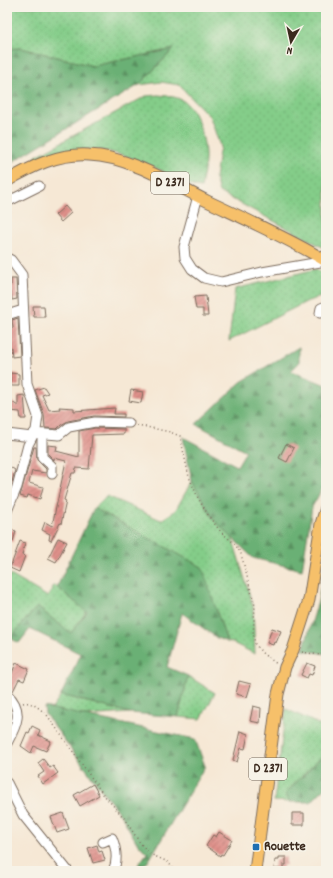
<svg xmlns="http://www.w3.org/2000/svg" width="333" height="878" viewBox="0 0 333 878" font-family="Dekko,sans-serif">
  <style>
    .grass { fill: url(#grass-dots); stroke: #607c54 }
    .forest { fill: url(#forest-firs); stroke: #536d4a }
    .building { fill: url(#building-hatch) }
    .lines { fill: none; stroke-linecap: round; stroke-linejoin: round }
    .minor-casing { stroke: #7c6c5e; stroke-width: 11 }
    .major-casing { stroke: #7c6c5e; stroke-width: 13 }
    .path { stroke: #7c6c5e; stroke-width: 1.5; stroke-dasharray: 1 3; stroke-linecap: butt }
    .minor { stroke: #fff; stroke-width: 9 }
    .major { stroke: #f6c06b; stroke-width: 11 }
    .poi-dot { fill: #1f6fb2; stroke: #f7f3e8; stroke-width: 1.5 }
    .labels { text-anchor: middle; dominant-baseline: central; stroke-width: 3; stroke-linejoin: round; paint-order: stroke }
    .shield { fill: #f7f3e8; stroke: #73665b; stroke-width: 1 }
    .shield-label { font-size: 13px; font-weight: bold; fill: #3b2a1e }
    .poi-label { font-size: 14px; font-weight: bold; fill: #3b2a1e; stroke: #f7f3e8; text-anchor: start }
  </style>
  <defs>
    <pattern id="grass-dots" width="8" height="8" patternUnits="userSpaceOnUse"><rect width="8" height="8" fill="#84cd89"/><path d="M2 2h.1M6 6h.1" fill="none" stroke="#73b076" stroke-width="1.8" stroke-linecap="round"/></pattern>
    <pattern id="forest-firs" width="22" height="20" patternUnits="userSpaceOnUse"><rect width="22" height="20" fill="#6bb075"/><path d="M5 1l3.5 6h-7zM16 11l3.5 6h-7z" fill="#598f5f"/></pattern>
    <pattern id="building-hatch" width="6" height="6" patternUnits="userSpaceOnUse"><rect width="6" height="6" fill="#df908a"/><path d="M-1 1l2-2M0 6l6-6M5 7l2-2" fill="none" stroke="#b67670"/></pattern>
  </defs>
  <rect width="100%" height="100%" fill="#f7f3e8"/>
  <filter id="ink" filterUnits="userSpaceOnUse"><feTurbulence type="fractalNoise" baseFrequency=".025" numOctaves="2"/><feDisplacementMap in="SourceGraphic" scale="8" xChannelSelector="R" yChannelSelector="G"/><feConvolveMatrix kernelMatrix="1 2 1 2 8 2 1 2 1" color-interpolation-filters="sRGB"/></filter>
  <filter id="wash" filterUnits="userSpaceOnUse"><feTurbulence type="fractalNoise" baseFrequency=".012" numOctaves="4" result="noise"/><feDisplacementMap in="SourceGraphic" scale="16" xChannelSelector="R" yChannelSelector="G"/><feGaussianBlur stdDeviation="0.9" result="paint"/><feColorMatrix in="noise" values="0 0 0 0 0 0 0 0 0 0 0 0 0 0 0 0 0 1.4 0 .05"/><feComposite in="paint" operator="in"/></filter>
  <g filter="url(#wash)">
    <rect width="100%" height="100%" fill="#f6e8d5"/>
    <path class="grass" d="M7,7H159L170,12L174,7H326V249L219,192L215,178L220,146L210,117L179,85L161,82L139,85L174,49L93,66L21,48L7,49Z
      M158,95C167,96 177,96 185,102C199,114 206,143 205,160C205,170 202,179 201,188C188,186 174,177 162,171C112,148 86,142 33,161L36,156L146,96Z
      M316,269C329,275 326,286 326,299L321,297L308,301L229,341L235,289Z
      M192,481L214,520L232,537L253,606L255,654L233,643L227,642L201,567L94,508L107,496L161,520L175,511Z
      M7,573L48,597L54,585L87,611L71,633L37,607L10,638L7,636Z
      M188,676L215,693L201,719L178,717Z
      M61,695L130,713L85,716L52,709Z
      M286,709C294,713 322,725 326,729V752L285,794L290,802L274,801Z"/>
    <path class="forest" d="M21,48L93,66L174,49L139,85L7,165V49Z
      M299,347V363L291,371L326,385V482L312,507L302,570L253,558L214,520L192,481L183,437L237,466L246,451L196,424L241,382Z
      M94,508L202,567L227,642L217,638L182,613L167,667L188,676L178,717L130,713L61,695L81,654L30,629L19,643L10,638L37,607L71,633L87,612L57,587Z
      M325,561H326V654L303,650L318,602Z
      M44,707L195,739L205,766L148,862L136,868L147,853L137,843L124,820L45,714Z
      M326,752V787L311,802H290L285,794Z"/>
    <g id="blocks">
      <path class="building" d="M65,206L71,213L61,222L55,215Z
        M11,279H16L17,299L12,300L11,293H8L7,285H11Z
        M206,296L208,316H203V309H196L194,297Z
        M33,306H44L45,317H34Z
        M18,318L20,356L12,357L11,347H7V329L13,328L12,320Z
        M10,373L19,374V386H11Z
        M44,387L48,393L42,395L49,410L60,409L59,407L74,408V411L115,408L114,414H124V417L94,416L68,421L61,425L57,429L45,428L44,414L35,390Z
        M131,390L143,392L141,403L129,401Z
        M24,395L26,419H21L20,412L11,411L7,417V403L9,400L18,406V396Z
        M95,428L124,429V434L92,435L89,469L76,468L75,473H72L64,500L66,501L61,524L60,523L51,541L49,540L50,534L42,530L45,522L52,526L66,461L54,458V460L48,454V445L57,446L56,451L79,457V431Z
        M286,444L294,448L287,462L279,458Z
        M34,447H36L37,460L46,469V473L32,471L29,483L43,487L40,499L28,495L27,498L20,496Z
        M7,465L15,470L12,482L7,480Z
        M7,528L16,531L13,542L7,540Z
        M58,538L67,542L56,562L48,558Z
        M20,541L25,543L22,555L25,556L19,572L10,568Z
        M272,628L281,631L276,643L274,642L273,645L267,643Z
        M16,663L29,669L24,681L19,679L13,691L7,686Z
        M307,663L315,666L312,675L309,674L307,678L301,675Z
        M239,681L251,684L247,697L236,694Z
        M253,706L261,708L260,723L250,721Z
        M32,726L40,730L38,735L51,741L46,751L34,746L31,753L21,746L27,732L29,733Z
        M240,731L248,734L245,749L241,748L237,762L233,760Z
        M43,759L50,768L53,766L58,773L43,784L38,776L44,772L38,763Z
        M93,784L99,795L80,806L74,795Z
        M63,813L69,829L57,833L51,817Z
        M292,813H304V825H292Z
        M219,832L232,840L223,855L221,854L220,856L206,846L213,835L216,837Z
        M97,845L99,852L102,851L105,860L93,863L88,848Z
        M279,857H286V865H283V869H274L275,860H279Z"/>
    </g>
  </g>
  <g filter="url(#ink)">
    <use href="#blocks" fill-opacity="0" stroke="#7c6c5e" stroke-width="1"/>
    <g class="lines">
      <defs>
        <path id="minor" d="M198,196L184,247L185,258L192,269L204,278L221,282L262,272L326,261
          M7,202L39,186
          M7,258L11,260L22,275L27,384L38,416L36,430L28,445L17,487L7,511
          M320,313L321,308L326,306
          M7,315L23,310
          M34,433L59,435L69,427L95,422L129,423
          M7,434L32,437
          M42,435V457L52,466V474
          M7,694C24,710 17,725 7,743
          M7,783L23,815L68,871
          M103,842L112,838C116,848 118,861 113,871"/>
        <path id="major" d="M7,181C32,166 59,153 89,155C128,156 173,184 207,201C247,220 288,238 326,261
          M255,871L278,694L285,667L293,650L309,600L321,524L326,508"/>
      </defs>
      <use href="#minor" class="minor-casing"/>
      <use href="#major" class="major-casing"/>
      <path class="path" d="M137,425L170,432L180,436L189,477L198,498L210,518L221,532L235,544L241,554L255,606L253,634L255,644L263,654L277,664
        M302,652L326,656
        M23,703C32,701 40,709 47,715L103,794L124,818L140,843L150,854L168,862L175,871"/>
      <use href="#minor" class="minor"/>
      <use href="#major" class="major"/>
    </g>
  </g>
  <rect class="poi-dot" x="252" y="843" width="8" height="8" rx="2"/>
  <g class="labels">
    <g class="shield">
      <rect x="151" y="172" width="38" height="22" rx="3"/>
      <rect x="249" y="758" width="38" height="22" rx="3"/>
    </g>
    <g class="shield-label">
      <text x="170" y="183">D 2371</text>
      <text x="268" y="769">D 2371</text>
    </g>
    <g class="poi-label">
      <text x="264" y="847">Rouette</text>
    </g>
  </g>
  <rect width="333" height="878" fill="none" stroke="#f7f3e8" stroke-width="24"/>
  <g transform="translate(291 42) rotate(189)" stroke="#f7f3e8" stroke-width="3" paint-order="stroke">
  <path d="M0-3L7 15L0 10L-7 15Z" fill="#3b2a1e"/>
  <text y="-6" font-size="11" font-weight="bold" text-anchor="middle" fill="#3b2a1e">N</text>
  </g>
</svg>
